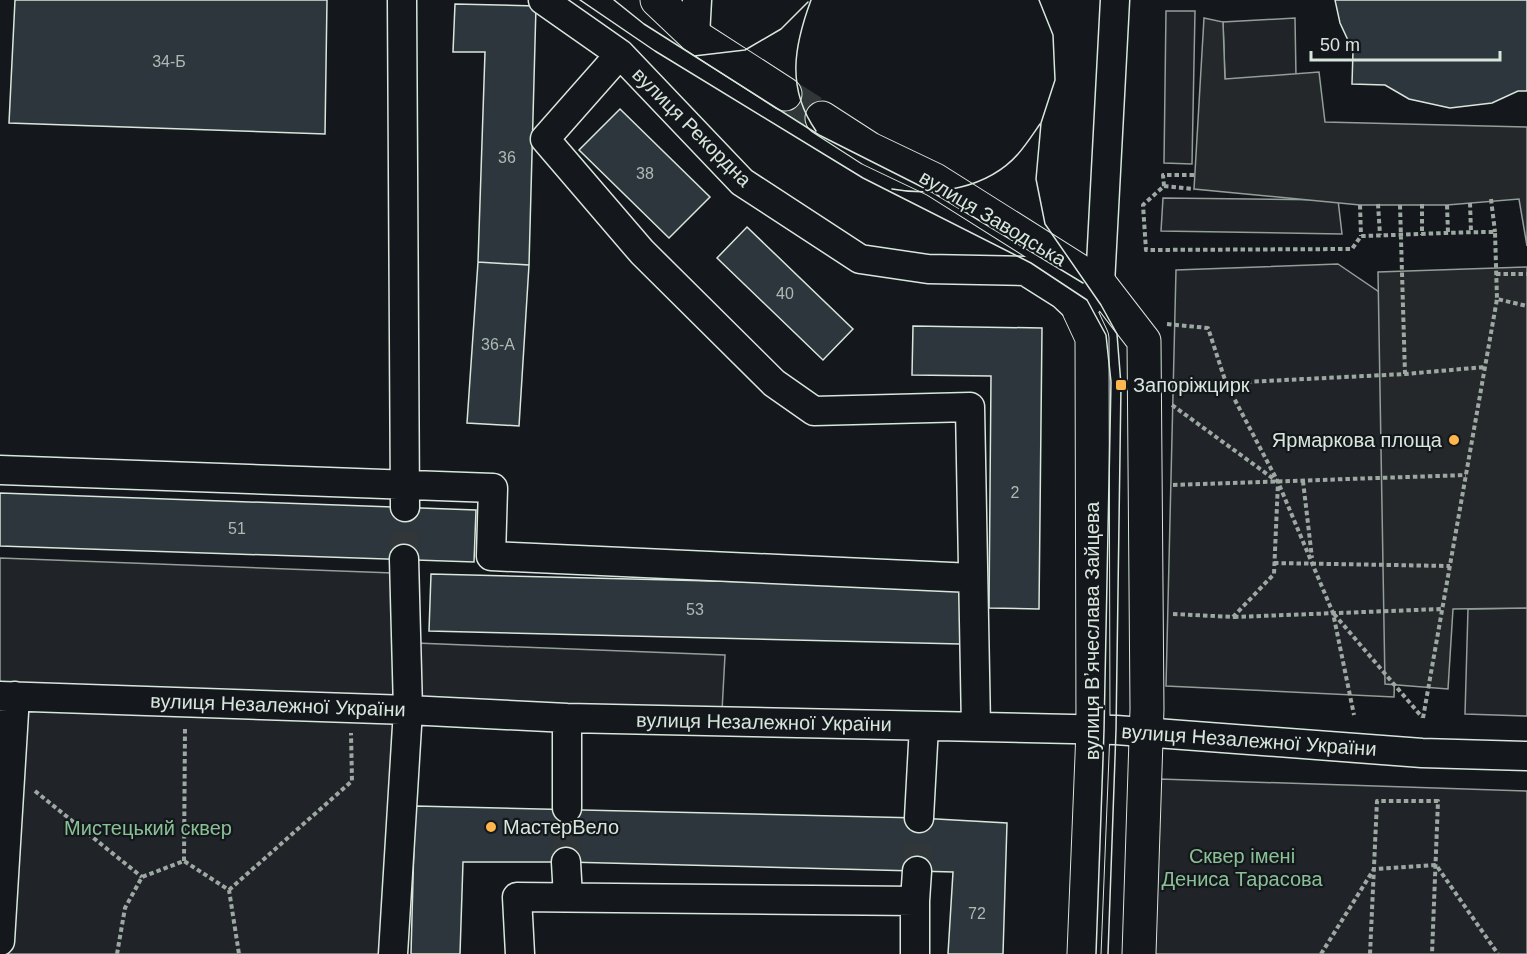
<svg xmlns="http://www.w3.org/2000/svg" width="1527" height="954" viewBox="0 0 1527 954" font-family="Arial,sans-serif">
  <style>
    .green { fill: #202428; stroke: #939e99; stroke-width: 1.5 }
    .parking { fill: #24282b; stroke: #939e99; stroke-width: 1.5 }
    .building { fill: #2c363c; stroke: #d8e6dc; stroke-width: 1.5 }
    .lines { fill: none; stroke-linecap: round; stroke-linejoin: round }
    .minor-tunnel { stroke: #313739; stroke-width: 28; stroke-dasharray: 28 14; stroke-linecap: butt }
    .major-tunnel { stroke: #313739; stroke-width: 33; stroke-dasharray: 33 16; stroke-linecap: butt }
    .minor-casing { stroke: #d8e6dc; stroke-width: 31 }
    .major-casing { stroke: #d8e6dc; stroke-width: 35 }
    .path { stroke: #9da8a2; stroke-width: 4; stroke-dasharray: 4.5 3; stroke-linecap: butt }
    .minor { stroke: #14181c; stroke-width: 28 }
    .major { stroke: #14181c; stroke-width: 33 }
    .tram { stroke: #d8e6dc; stroke-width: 1.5 }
    .poi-dot { fill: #ffb74d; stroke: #14181c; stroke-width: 2 }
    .labels { text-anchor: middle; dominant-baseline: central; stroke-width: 4.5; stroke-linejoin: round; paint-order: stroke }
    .number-label { font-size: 16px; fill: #adbab4 }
    .street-label { font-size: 20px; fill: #d8e6dc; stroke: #14181c }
    .poi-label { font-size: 20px; fill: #d8e6dc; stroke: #14181c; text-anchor: start }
    .park-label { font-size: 20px; fill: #8ac095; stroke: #14181c }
  </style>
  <rect width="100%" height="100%" fill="#14181c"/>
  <path class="green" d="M1166,11H1195L1192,164L1164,163Z
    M1295,18L1296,77L1225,79L1223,22Z
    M1163,198L1338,200L1342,234L1161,231Z
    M1338,264L1407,311L1394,697L1166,686L1176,270Z
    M0,558L419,574L416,643L725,655L722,711L0,684Z
    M1527,608V716L1465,714L1468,609Z
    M15,696L408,710L393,954H0Z
    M1159,779L1527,791V954H1153Z"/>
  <path class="parking" d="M1204,18L1223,22L1225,79L1319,72L1325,122L1527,127V246L1519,199L1447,205H1360L1194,189Z
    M1527,267V608L1453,609L1448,689L1385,684L1378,272Z"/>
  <path class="building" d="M15,0H327L325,134L9,123Z
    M1335,0H1527V91H1518L1492,103L1450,108L1409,99L1385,85L1352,84L1353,51L1340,23Z
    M455,4L536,6L529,265L478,262L485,52H453Z
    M620,109L710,197L669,238L579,150Z
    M747,227L853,329L823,360L717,258Z
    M478,262L529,265L519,426L467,423Z
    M913,326L1042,328L1039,609L989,608L991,376L912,375Z
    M0,493L476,510L474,562L0,546Z
    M431,574L961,587L960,644L429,631Z
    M415,806L919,818L1007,823L1003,954H948L953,872L566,862H463L460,954H411Z"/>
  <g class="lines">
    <path class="minor-tunnel" d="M404,559L405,507
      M566,862L567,808
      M917,871L919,818"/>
    <path class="major-tunnel" d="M785,94L822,118"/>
    <defs>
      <path id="minor" d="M402,0L405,507
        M543,0L620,54L742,182L860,259L928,269L1025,271L1063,295L1079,310
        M695,36L697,0
        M620,54L545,139L642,252L774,383L814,411L970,407L976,727
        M1100,284L1115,0
        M0,470L493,488L491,556L973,578
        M0,696L408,710L567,718L1116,730L1422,753L1527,756
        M567,718V808
        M919,818L924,726
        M566,862L568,897
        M915,901L917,871
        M0,941L15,696
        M393,954L408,710L404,559
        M520,954L517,897L915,901V954"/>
      <path id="major" d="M657,0L695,36L785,94
        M822,118L870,149L935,180L1100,284L1144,341L1147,709L1139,954
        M1084,954L1093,731L1092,338L1079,310L1100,284"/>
    </defs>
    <use href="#minor" class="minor-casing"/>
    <use href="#major" class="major-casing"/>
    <path class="path" d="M1194,175H1163L1164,186L1143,205L1146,250L1352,249L1361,236C1405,235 1450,232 1495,232L1497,299L1527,306
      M1164,186L1194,189
      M1491,199L1495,232
      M1470,203L1471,232
      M1378,204L1380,235
      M1422,204V235
      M1360,205L1361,236
      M1400,205L1405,374
      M1447,205L1448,233
      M1496,274H1527
      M1167,324L1208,328L1226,383L1405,374L1485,367
      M1172,405L1278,482L1333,613L1354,715
      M1303,481L1312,558
      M1173,485L1466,475
      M1274,563L1450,566
      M1173,614L1233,617L1274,574L1278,482L1226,383
      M1334,614L1422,717
      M1234,617L1442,609
      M1423,718L1497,299
      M35,791L142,877
      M184,861L185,727
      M229,890L352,781L351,733
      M117,954L125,908L142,877L184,861L229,890L239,954
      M1321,954L1374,869L1436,865L1498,954
      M1370,954L1377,801H1438L1432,954"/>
    <use href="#minor" class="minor"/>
    <use href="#major" class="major"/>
    <path class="tram" d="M580,0L655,51L863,178L1031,263L1087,300L1106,335L1111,382L1104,731L1096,954
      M614,0L644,24L819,135L932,192L1083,283
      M811,0C794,46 786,88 816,131
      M1039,0L1053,35L1055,80L1041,123L1036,179L1045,224L1101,305L1117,334L1121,385L1116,730L1108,954
      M694,56L745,50L781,29L808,2
      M892,189C935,197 988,188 1018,154C1026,145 1033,134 1040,124"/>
  </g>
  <g class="poi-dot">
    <rect x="1115" y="379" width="12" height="12" rx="3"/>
    <circle cx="1454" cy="440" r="6"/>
    <circle cx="491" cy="827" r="6"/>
  </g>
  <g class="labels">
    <g class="number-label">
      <text x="169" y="61">34-Б</text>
      <text x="507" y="157">36</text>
      <text x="645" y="173">38</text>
      <text x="785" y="293">40</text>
      <text x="498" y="344">36-А</text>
      <text x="1015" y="492">2</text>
      <text x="237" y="528">51</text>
      <text x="695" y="609">53</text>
      <text x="977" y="913">72</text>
    </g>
    <g class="street-label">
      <text transform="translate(692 127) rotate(45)">вулиця Рекордна</text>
      <text transform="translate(993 218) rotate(31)">вулиця Заводська</text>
      <text transform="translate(1092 631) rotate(-90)">вулиця Вʼячеслава Зайцева</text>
      <text transform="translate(278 705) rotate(2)">вулиця Незалежної України</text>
      <text transform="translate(764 722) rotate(1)">вулиця Незалежної України</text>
      <text transform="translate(1249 740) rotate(4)">вулиця Незалежної України</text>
    </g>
    <g class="poi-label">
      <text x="1133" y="385">Запоріжцирк</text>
      <text x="1442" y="440" text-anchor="end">Ярмаркова площа</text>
      <text x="503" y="827">МастерВело</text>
    </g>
    <g class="park-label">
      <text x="148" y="828">Мистецький сквер</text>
      <text x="1242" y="856">Сквер імені<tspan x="1242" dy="23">Дениса Тарасова</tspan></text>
    </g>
  </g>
  <path d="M1311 51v9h189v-9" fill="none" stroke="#d8e6dc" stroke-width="3"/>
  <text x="1320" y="51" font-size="18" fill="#d8e6dc" stroke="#14181c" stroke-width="4.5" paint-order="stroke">50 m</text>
</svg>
